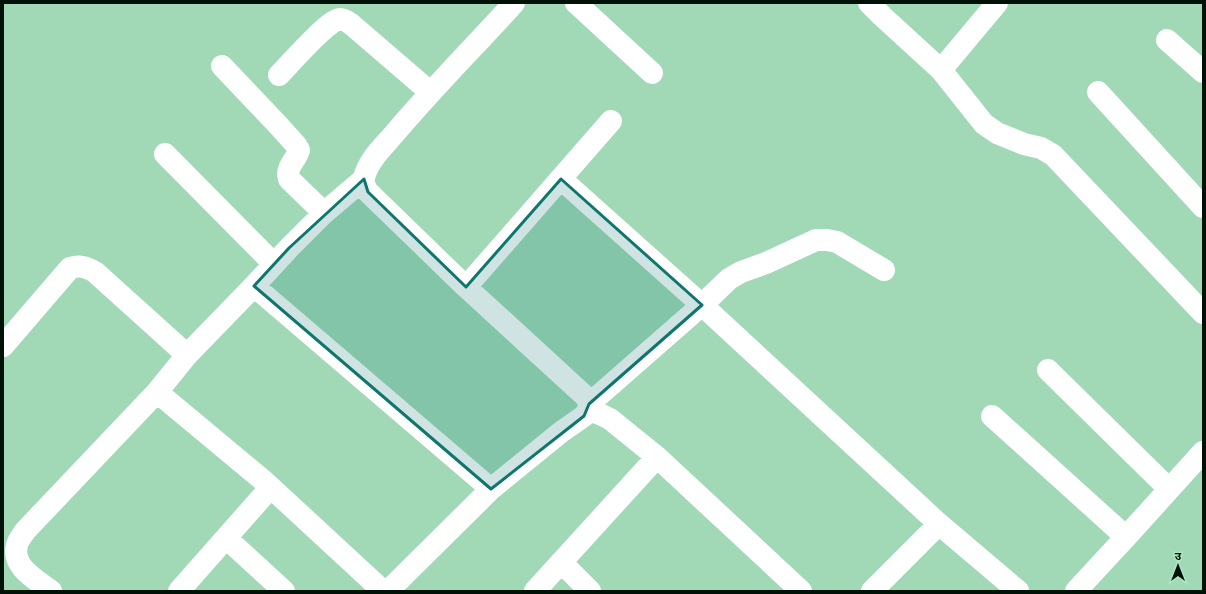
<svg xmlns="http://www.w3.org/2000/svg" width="1206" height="594" viewBox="0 0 1206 594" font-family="'Nunito Sans','Noto Sans Devanagari',sans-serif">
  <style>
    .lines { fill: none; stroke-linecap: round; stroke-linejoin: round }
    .minor { stroke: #fff; stroke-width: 22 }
    .marked { fill: #0f766e; fill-opacity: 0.2; stroke: #0f766e; stroke-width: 3; stroke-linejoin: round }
  </style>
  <rect width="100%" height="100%" fill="#a1d9b7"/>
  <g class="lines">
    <path class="minor" d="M576,3L652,73
      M869,3L882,16L941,70L984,124L997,133L1024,144L1041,148L1053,155L1203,313
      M1167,40L1203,72
      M222,66L278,125L296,145L299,150C296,161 285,167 289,179L324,213
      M941,70L997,3
      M279,75C288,66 330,18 340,19C344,19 348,22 351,24L430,92
      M1098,92L1203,207
      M165,154L274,264
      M561,179L702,305L939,524
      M254,286L491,489
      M466,287L611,121
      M3,346L70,268C80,265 86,267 95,272L187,355
      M1048,370L1169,489
      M157,392L265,482L383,591
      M589,404L702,305L729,279L741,272L766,263L816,240H827L837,242L884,270
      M588,410L602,415L610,419L657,457L801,591
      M992,416L1126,537L1076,591
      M1126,537L1203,452
      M226,538L284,591
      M561,562L590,591
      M51,591C37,580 11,567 17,545C18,540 22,536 25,531L157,392L187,355L254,286L289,248L324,213L364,179
      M179,591L270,488
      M388,591L491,489L561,432L584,416L588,410L589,404L586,397L466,287L368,192C365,187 363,183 364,178C368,160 384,146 395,133C433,88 475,46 514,3
      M535,591L657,457
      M872,591L939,524L1018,591"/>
  </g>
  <path class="marked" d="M364,179L368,192L466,287L561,179L702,305L589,404L584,416L491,489L254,286L289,248Z"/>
  <rect width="1206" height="594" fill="none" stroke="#001207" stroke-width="8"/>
  <g transform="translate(1178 566)" stroke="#aee6c4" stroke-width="3" paint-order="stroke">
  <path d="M0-3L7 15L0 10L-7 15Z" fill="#001207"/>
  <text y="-6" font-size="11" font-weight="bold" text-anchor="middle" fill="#001207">उ</text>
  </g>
</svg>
